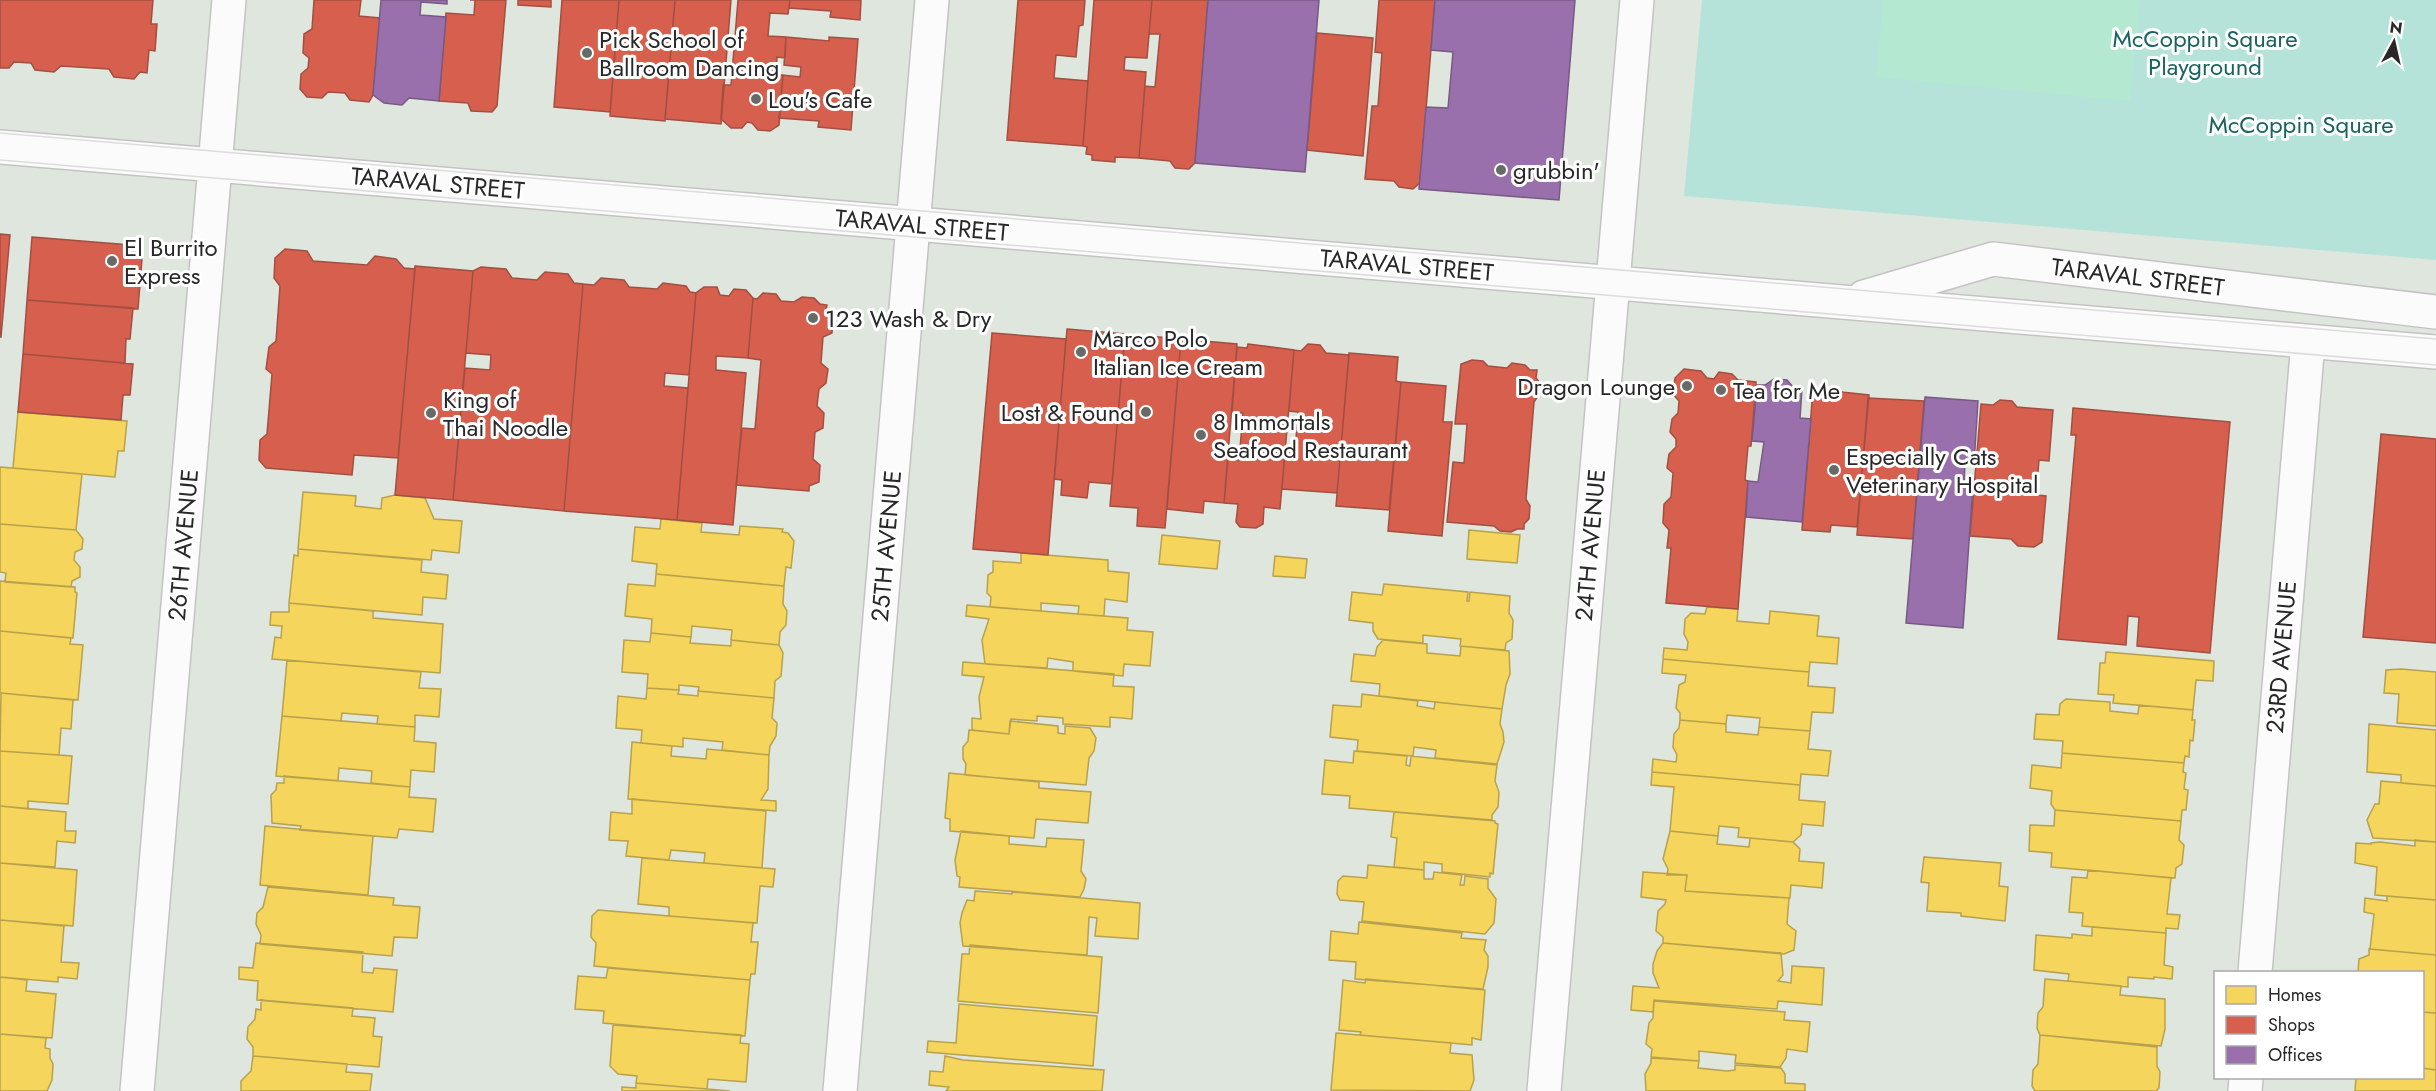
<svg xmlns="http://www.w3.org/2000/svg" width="2436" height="1091" viewBox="0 0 2436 1091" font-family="Jost,sans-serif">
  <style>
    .green { fill: #b6e3d9 }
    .pitch { fill: #b4e8d0 }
    .homes { fill: #f6d55c; stroke: #b8a14c; stroke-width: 1.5 }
    .shops { fill: #d6604d; stroke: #a24f42; stroke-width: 1.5 }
    .offices { fill: #9970ab; stroke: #775a84; stroke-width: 1.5 }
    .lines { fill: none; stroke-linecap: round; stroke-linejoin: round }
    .minor-casing { stroke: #c4c3c3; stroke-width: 36 }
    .minor { stroke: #fafbfa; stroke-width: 33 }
    .tram { stroke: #dddcdd; stroke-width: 1.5 }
    .poi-dot { fill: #686a67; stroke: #fff; stroke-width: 2 }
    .labels { text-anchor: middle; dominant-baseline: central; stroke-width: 6; stroke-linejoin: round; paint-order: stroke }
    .park-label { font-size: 24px; fill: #196361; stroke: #fff }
    .poi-label { font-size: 24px; fill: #282828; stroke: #fff; text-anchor: start }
    .street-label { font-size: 24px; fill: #282828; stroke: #fff }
  </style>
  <rect width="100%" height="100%" fill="#dfe6dd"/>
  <path class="green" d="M1702,0H2436V260L1684,196Z"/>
  <path class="pitch" d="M1883,0H2140L2130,101L1876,77Z"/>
  <path class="homes" d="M18,412L127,421L124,451H118L115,477L13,468Z
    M0,467L82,474L76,530L0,524Z
    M303,492L356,496L355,506L381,509L382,498L395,495L425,498L434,519L462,521L459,553L432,550L431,560L298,549Z
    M661,519L702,523L701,532L739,535L740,526L783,529L782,532L788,533L794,541L791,568L786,567L784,586L656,574L657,564L632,561L635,527L660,529Z
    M0,524L76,530L83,539L82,549L75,552L74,560L80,567V577L72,581L71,587L5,582L6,573L0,572Z
    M1469,530L1520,535L1517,563L1467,559Z
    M1162,535L1220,541L1217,569L1159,564Z
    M298,549L422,560L421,572L448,575L446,599L423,597L422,615L289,603L294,555L298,556Z
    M1021,553L1108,560V571L1129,573L1127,602L1105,599L1104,616L1078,614L1079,606L1041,603V611L990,607L991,597L987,593L988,575L993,572V561L1021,563Z
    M1275,556L1307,559L1305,578L1273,576Z
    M656,574L784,586L783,604L787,611L786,625L780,632L779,645L731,640L732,630L692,626L691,637L651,633L652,619L625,616L628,584L655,586Z
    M0,581L75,587V592L77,593L73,638L0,631Z
    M1384,584L1468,592L1467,601H1469L1470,592L1510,596L1509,613L1513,620L1512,639L1506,643L1505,650L1460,646L1461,639L1423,635V643L1378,639L1373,631V623L1349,620L1352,592L1382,595Z
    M289,603L373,611V618L443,624L440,673L272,659L275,637L281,638L282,626L270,625L271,612H289Z
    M967,605L1128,618L1127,630L1153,632L1150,666L1124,664L1123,676L1073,671V662L1048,658L1047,668L985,664L982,640L989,619L966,616Z
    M1707,607L1738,609L1737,621L1769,624L1770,611L1819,616L1817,636L1839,638L1837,664L1810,662L1809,672L1663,659L1664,648L1687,650L1688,642L1684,634L1685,619L1691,613L1705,614Z
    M0,631L71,638L70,644L83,645L78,700L0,693Z
    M651,633L691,637L690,643L731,646V640L779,645L783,653L781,676L775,681L774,698L698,691L699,687L679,685V690L647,688L648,674L622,672L624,640L650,642Z
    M1383,640L1427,644V653L1460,656L1461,646L1509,651L1510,674L1506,685L1502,709L1379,696L1380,684L1351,681L1354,654L1375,656L1377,647Z
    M2106,652L2214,661L2213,681L2196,680L2193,710L2113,703L2114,695L2098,694L2100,663H2105Z
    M1663,659L1809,672L1808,686L1835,688L1833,713L1812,712L1810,731L1759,727L1760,718L1727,715L1726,724L1680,720V713L1676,708L1679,685L1685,682L1686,675L1662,673Z
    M287,660L421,672L419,688L441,689L439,717L415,715V727L377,724L378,716L342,713L341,721L282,716Z
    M963,662L1114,674L1113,686L1134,687L1132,719L1110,717V727L1063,724V718L1037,716V721L1011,719L1009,734L972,730V718L981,719L979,697L984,677L962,675Z
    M2401,669L2436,672V726L2397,723L2399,694L2384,693L2386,670Z
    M647,688L679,690L678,694L698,696V691L774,698L772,718L777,723L776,736L770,746L769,755L722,750L723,742L683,738V747L641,743L642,730L616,728L618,696L646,699Z
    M1,693L73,700L71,729L61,728L59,755L0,751Z
    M1362,694L1418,701L1417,706L1434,709L1435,702L1502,709L1500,724L1503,732L1504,742L1497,764L1435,758L1436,750L1414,747L1413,756L1357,751L1358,740L1330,737L1333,705L1361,707Z
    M2066,699L2110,702V711L2138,714L2139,705L2193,710L2192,720H2195L2193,741L2190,740L2189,757L2185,756L2184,763L2062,753L2063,741L2034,739L2036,714L2059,715L2060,704Z
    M282,716L415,727L414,741L436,743L434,772L411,770L410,787L371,783L372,771L339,768L338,781L276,776Z
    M1680,720L1726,724V732L1758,735L1759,727L1810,731L1808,749L1831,751L1828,776L1801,774L1800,785L1652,772L1653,759L1676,762L1677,755L1673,747L1674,734L1679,728Z
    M1010,721L1058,726V733L1065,734V726L1090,728L1096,738L1094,751L1089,758L1086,785L965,775L966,764L963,759V747L968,741L969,730L1009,734Z
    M2369,724L2436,730V786L2401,783V775L2367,772Z
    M632,742L672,746L671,756L706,759L707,749L769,755L768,789L761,800L776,801V811L628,799Z
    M0,751L72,756L68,804L28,801V809L0,806Z
    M1354,751L1407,756L1406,765L1410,766L1411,756L1497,765L1495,781L1499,792L1498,807L1492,815V820L1349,808L1350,796L1322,794L1325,760L1353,763Z
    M2062,753L2184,763L2183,772L2186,773L2184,789L2188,790L2186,810H2182L2181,821L2055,810L2051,804L2052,791L2030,788L2032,765L2061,768Z
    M1652,772L1800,785L1799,800L1825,802L1823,826L1802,824L1801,835L1793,842L1738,837L1739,828L1719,826L1718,836L1670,831L1674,787L1651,785Z
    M949,773L1039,782V788L1091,792L1088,823L1036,819L1034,838L950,831V819L945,818Z
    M284,776L410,787L409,797L436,799L433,832L399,829L397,838L300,830L301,826L272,823L271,795L276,790L277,783H284Z
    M2381,781L2436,786V842L2373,838L2367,820L2375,804H2379Z
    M632,799L766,811L762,868L704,863L705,853L671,850L669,860L626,856L628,841L609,840L611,812L632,814Z
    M0,806L66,812L65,831H76L75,843L57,841L55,867L0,863Z
    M2055,810L2181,821L2179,840L2184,845L2182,864L2176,868L2175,878L2051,867L2052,853L2029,851L2030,825L2054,826Z
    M1394,812L1495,821V823L1498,824L1493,874L1490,873V877L1442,872V864L1424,862V870L1394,867L1397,838L1391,837Z
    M265,826L373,836L368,895L260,885Z
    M961,831L1009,836V844L1046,847L1047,838L1084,840L1081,871L1086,879L1084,889L1080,897L959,887L960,877L957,876L955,860Z
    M1670,831L1718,836L1717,844L1749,847L1750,838L1793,842L1800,849L1799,861L1824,863L1822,888L1791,885L1790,898L1685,891L1687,875H1667L1668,869L1663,859Z
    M2415,840L2436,842V900L2375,895L2377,867L2355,863L2356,843L2371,844V843L2380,842L2415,846Z
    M1924,857L2001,863L1999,886L2008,887L2005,921L1961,916V913L1927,911L1929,883L1921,882Z
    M642,858L775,869L773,887L760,886L757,923L669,916V907L638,904Z
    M0,863L77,870L73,926L0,920Z
    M1368,865L1424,870V879H1433L1434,872L1462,875L1460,885H1464L1465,876L1488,879V888L1496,899L1494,923L1485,934L1362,921L1364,902L1340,900L1337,894L1338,881L1343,876L1367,878Z
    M2088,870L2171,878L2167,914L2180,915L2178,929L2166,928V933L2082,926L2083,913L2069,912L2072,877L2087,878Z
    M1643,872L1687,875L1685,891L1789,898L1787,924L1796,931L1794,950L1784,954L1663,943V937L1656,931L1658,911L1665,904L1666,900L1641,897Z
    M268,887L394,898L393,905L420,907L417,938L394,937L392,956L260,944L261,935L256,924L257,913L263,907Z
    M975,891L1012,894V892L1140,903L1138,939L1095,936L1097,918L1089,917L1087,955L963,946L960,923L962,913L967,900L974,901Z
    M2387,896L2436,900V955L2370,949L2374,914L2364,912L2365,898L2387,901Z
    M598,910L753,923L751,942H758L755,974H751L750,980L594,966L596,943L591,937L592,916Z
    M0,920L64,926L61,962L79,963L77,979L58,977V982L0,977Z
    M1359,922L1462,933L1461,938L1486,940L1484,950L1488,956V967L1483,989L1355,979L1356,962L1329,960L1331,931L1358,934Z
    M2092,927L2166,933L2164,965L2173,967L2172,979L2154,977V979L2128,977V987L2068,981L2069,974L2034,970L2036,935L2072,938V934L2092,936Z
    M256,943L363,952L362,972L373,973L374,968L397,970L393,1012L257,1000L258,981L239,979V967L253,968Z
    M1663,943L1781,953L1783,975L1778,981L1791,983L1792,966L1824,968L1822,1005L1778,1001L1777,1009L1654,1000L1653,1012L1631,1010L1633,986L1659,988L1653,973V964L1657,951Z
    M970,945L1102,957L1098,1013L958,1001L962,954H969Z
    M2369,949L2436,955V1013L2422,1012V972H2358L2359,959L2369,955Z
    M608,968L750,980L745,1036L603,1023L604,1011L575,1009L578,976L606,978Z
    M0,977L27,980L26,991L56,994L52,1038L0,1034Z
    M1366,979L1485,990L1481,1040L1472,1038V1045L1360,1035L1361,1032L1339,1030L1343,980L1365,983Z
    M2045,979L2121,986L2120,995L2165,999V1029L2161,1046L2040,1035L2037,1028L2038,1013L2043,1007Z
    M261,1000L353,1008L352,1016L375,1018L373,1036L382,1037L379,1067L253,1056V1047L247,1039L248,1027L255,1019L256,1009L261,1010Z
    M1654,1001L1785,1012L1784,1020L1810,1022L1807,1052L1787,1049L1786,1058L1780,1067L1735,1063L1736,1055L1699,1051V1061L1651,1057L1652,1049L1646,1044L1649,1023L1653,1018Z
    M959,1004L1097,1016L1093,1066L927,1052L928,1041L956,1043Z
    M2422,1012L2436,1013V1070L2422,1068Z
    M613,1025L741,1035L740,1043L749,1044L746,1082L708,1079L707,1089L636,1083L637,1076L618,1074L610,1066Z
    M1336,1033L1451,1043L1450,1053L1472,1055L1474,1080L1470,1091L1331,1090Z
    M0,1034L46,1038L45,1048L50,1049V1058L53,1064L52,1080L47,1091H0Z
    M2040,1035L2157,1047V1066L2160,1072L2159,1088L2156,1091H2035L2032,1086L2033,1070L2038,1064Z
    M253,1056L347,1064L346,1072L372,1074L370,1091H241V1081L251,1071Z
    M945,1056L963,1060L1104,1070L1102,1091H946L949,1087L929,1085L930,1071L943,1072Z
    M1651,1058L1699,1061L1698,1068L1727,1071L1735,1070V1065L1781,1068L1785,1074V1083L1805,1084V1091H1646L1645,1074L1651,1063Z
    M2422,1068L2436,1070V1091H2355L2356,1078H2422Z
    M636,1083L707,1089L730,1091H622V1087L636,1088Z"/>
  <path class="shops" d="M0,0H153L151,24H157L155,51L149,50L147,73L140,72L134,79L114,77L109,69L61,66L54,72L35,70L31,63L14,62L9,68H0Z
    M314,0H361L359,16L380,18L373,95L369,102L350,100L345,93L328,92L322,98L307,97L300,89L301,74L308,68L309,58L303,53L304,34L312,29Z
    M470,0H506L497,106L492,112L471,111L468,103L439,101L446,13L474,15L475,0Z
    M518,0H551V7L518,5Z
    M562,0H619L610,112L554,107Z
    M619,0H675L665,121L610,116Z
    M675,0H731L721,124L665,119Z
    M738,0H790L788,14L770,13L768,36L786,37L785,58L777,57L776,75H783L779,125L770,131L758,130L752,123L747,122L742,128H731L721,119L723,85H731Z
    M790,0H861L860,20L830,17L831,11L789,8Z
    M1018,0H1085L1083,25L1079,26L1076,57L1056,55L1054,78L1088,81L1083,146L1007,140Z
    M1094,0H1152L1147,58L1125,57L1124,70L1146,72L1139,158L1115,157V162L1092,160V155L1086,154L1087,147L1083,146Z
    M1152,0H1208L1195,163L1189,169L1175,168L1170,161L1139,158L1145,86L1155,87L1160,34H1149Z
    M1379,0H1435L1420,183L1413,189L1399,187L1394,181L1365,179L1372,106H1378L1382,53L1375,52Z
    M1317,33L1373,38L1363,156L1307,150Z
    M786,37L829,41V37L858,39L851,130L818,127L819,121L779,118L783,75L800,77L801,67L784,65Z
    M0,234L10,235L1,337H0Z
    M32,237L143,246L138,309L27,300Z
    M285,249L307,251L313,261L367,265L375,256L396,259L404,268L415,269L398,458L354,455L352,475L266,468L259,460L260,440L267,434L272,374L266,369L269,347L276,341L280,286L274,278L275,258Z
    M415,266L473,271L453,500L395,495Z
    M481,267L506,269L512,278L537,280L545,272L568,274L574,283L583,284L564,511L453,500L465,368L490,370L491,355L466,353L473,271Z
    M601,278L624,280L629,287L657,289L663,283L686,286L690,292L696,293L689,375L665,373L664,386L688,388L677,520L564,511L583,284L594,285Z
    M704,287H717L720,295L729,296L734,289L746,290L753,298L748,358L716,356V370L746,373L733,525L677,520L696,293Z
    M763,293L776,294L781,301L794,302L802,297L814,298L820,304L827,305L826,309L833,317L832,333L823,337L821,363L828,369L826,383L819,389L817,406L824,413L823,428L815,432L813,459L820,465L819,482L809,486V491L736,485L742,428L755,429L761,360L748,358L753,298L757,299Z
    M27,300L133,308L130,339H126L125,363L23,354Z
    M1067,329L1125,334L1112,484L1089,482L1087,498L1061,495L1062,480L1054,479Z
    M992,333L1066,339L1048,555L973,549Z
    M1125,334L1181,339L1165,528L1137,526L1138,508L1110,506Z
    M1181,339L1237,344L1224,503L1204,501L1203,513L1167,509Z
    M1248,344L1294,350L1280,509L1264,507L1263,524L1256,528L1240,527L1236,522L1238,504L1224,503L1228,459L1239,460L1243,413L1232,412L1237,347L1247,348Z
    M1308,344L1320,345L1326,353L1349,355L1337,493L1282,489L1285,450L1295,451L1298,412L1289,411L1294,350L1301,351Z
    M1349,353L1398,357L1396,381L1401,382L1389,510L1336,506Z
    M23,354L133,364L130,395H123L121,420L18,412Z
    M1472,360L1483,361L1488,366L1507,368L1512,363L1525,365L1530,370H1537L1536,378L1540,383L1538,396L1534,402L1526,499L1530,506L1529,519L1524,524V529H1517L1511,532L1500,531L1494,526L1447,522L1453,462L1464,463L1467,424H1455L1461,364Z
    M1684,369L1701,371L1707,378L1714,379L1719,372L1732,374L1738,380L1756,382L1751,446H1748L1745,480L1748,481L1738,609L1666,603L1671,548H1667L1669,530L1663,523L1664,504L1671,497L1673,473L1667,468L1669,454L1676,447V439L1670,432L1672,419L1678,413L1679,401L1673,394L1675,378Z
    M1401,382L1446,386L1443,422H1452L1442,536L1388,531Z
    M1813,389L1869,395L1857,527L1831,525L1830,532L1802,530Z
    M1868,398L1924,401L1913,539L1857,535Z
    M2000,400L2012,401L2017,407L2053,410L2049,461L2039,460L2037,484L2021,482L2020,493L2046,496L2042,542L2034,547L2018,546L2011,539L1970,536L1981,404L1993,405Z
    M2073,408L2230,422L2210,653L2137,646L2139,617L2128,616L2126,645L2058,639L2076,435H2071Z
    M2381,434L2436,439V643L2363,637Z"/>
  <path class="offices" d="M381,0H447V4L421,2L420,15L446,17L439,101L409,98L402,105L384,103L373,95Z
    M1208,0H1319L1305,172L1195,163Z
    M1435,0H1575L1559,200L1419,189L1426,107L1448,108L1453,52L1431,50Z
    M1774,379L1787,380L1794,388L1802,389L1800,418L1811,419L1802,522L1746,517L1748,481L1758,482L1764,442L1752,441L1757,385H1765Z
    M1925,397L1978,401L1974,464L1965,463L1964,484L1973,485L1963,628L1906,623Z"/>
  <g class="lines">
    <defs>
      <path id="minor" d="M0,147L2436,352
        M1864,297L1993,259L2436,312
        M2255,972L2308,342
        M137,1091L229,0
        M840,1091L932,0
        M1544,1091L1637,0
        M2245,1091L2246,1078"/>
    </defs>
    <use href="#minor" class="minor-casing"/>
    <use href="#minor" class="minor"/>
    <path class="tram" d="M0,133L2436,339
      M0,160L2436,365"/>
  </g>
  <g class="poi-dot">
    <circle cx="587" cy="53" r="6"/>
    <circle cx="756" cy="99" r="6"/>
    <circle cx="1501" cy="170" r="6"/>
    <circle cx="112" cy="261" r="6"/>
    <circle cx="813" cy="318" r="6"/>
    <circle cx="1081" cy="352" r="6"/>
    <circle cx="1687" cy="386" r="6"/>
    <circle cx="1721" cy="390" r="6"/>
    <circle cx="1146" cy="412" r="6"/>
    <circle cx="431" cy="413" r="6"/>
    <circle cx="1201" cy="435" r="6"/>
    <circle cx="1834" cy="470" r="6"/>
  </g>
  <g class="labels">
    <g class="park-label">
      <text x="2205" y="38">McCoppin Square<tspan x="2205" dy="28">Playground</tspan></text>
      <text x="2301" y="124">McCoppin Square</text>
    </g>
    <g class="poi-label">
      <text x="599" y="39">Pick School of<tspan x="599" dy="28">Ballroom Dancing</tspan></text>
      <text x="768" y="99">Lou's Cafe</text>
      <text x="1513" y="170">grubbin'</text>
      <text x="124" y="247">El Burrito<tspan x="124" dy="28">Express</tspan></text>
      <text x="825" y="318">123 Wash &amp; Dry</text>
      <text x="1093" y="338">Marco Polo<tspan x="1093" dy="28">Italian Ice Cream</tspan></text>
      <text x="1675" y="386" text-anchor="end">Dragon Lounge</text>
      <text x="1733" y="390">Tea for Me</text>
      <text x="443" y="399">King of<tspan x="443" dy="28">Thai Noodle</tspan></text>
      <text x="1134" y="412" text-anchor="end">Lost &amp; Found</text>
      <text x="1213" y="421">8 Immortals<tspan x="1213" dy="28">Seafood Restaurant</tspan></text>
      <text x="1846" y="456">Especially Cats<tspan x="1846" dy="28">Veterinary Hospital</tspan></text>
    </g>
    <g class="street-label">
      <text transform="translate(438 183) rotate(5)">TARAVAL STREET</text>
      <text transform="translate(922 225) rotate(5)">TARAVAL STREET</text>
      <text transform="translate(1407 265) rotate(5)">TARAVAL STREET</text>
      <text transform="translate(2138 277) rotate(7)">TARAVAL STREET</text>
      <text transform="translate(183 545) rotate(-85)">26TH AVENUE</text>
      <text transform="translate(1590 545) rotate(-85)">24TH AVENUE</text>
      <text transform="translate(886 546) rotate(-85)">25TH AVENUE</text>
      <text transform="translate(2281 657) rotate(-85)">23RD AVENUE</text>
    </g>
  </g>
  <rect x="2214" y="971" width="210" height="108" fill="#ffffff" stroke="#a9a9a9" stroke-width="1.5"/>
  <rect x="2226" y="986" width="30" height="18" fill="#f6d55c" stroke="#a9a9a9" stroke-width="1.5"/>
  <text x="2268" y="1001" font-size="18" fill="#282828">Homes</text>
  <rect x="2226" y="1016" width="30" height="18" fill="#d6604d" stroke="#a9a9a9" stroke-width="1.5"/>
  <text x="2268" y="1031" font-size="18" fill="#282828">Shops</text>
  <rect x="2226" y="1046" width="30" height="18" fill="#9970ab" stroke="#a9a9a9" stroke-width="1.5"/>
  <text x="2268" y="1061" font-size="18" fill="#282828">Offices</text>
  <g transform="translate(2394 42) rotate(8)" stroke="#ffffff" stroke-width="4.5" paint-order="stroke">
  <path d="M0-4.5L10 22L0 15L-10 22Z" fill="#282828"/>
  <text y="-9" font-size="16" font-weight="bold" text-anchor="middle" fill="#282828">N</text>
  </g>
</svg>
